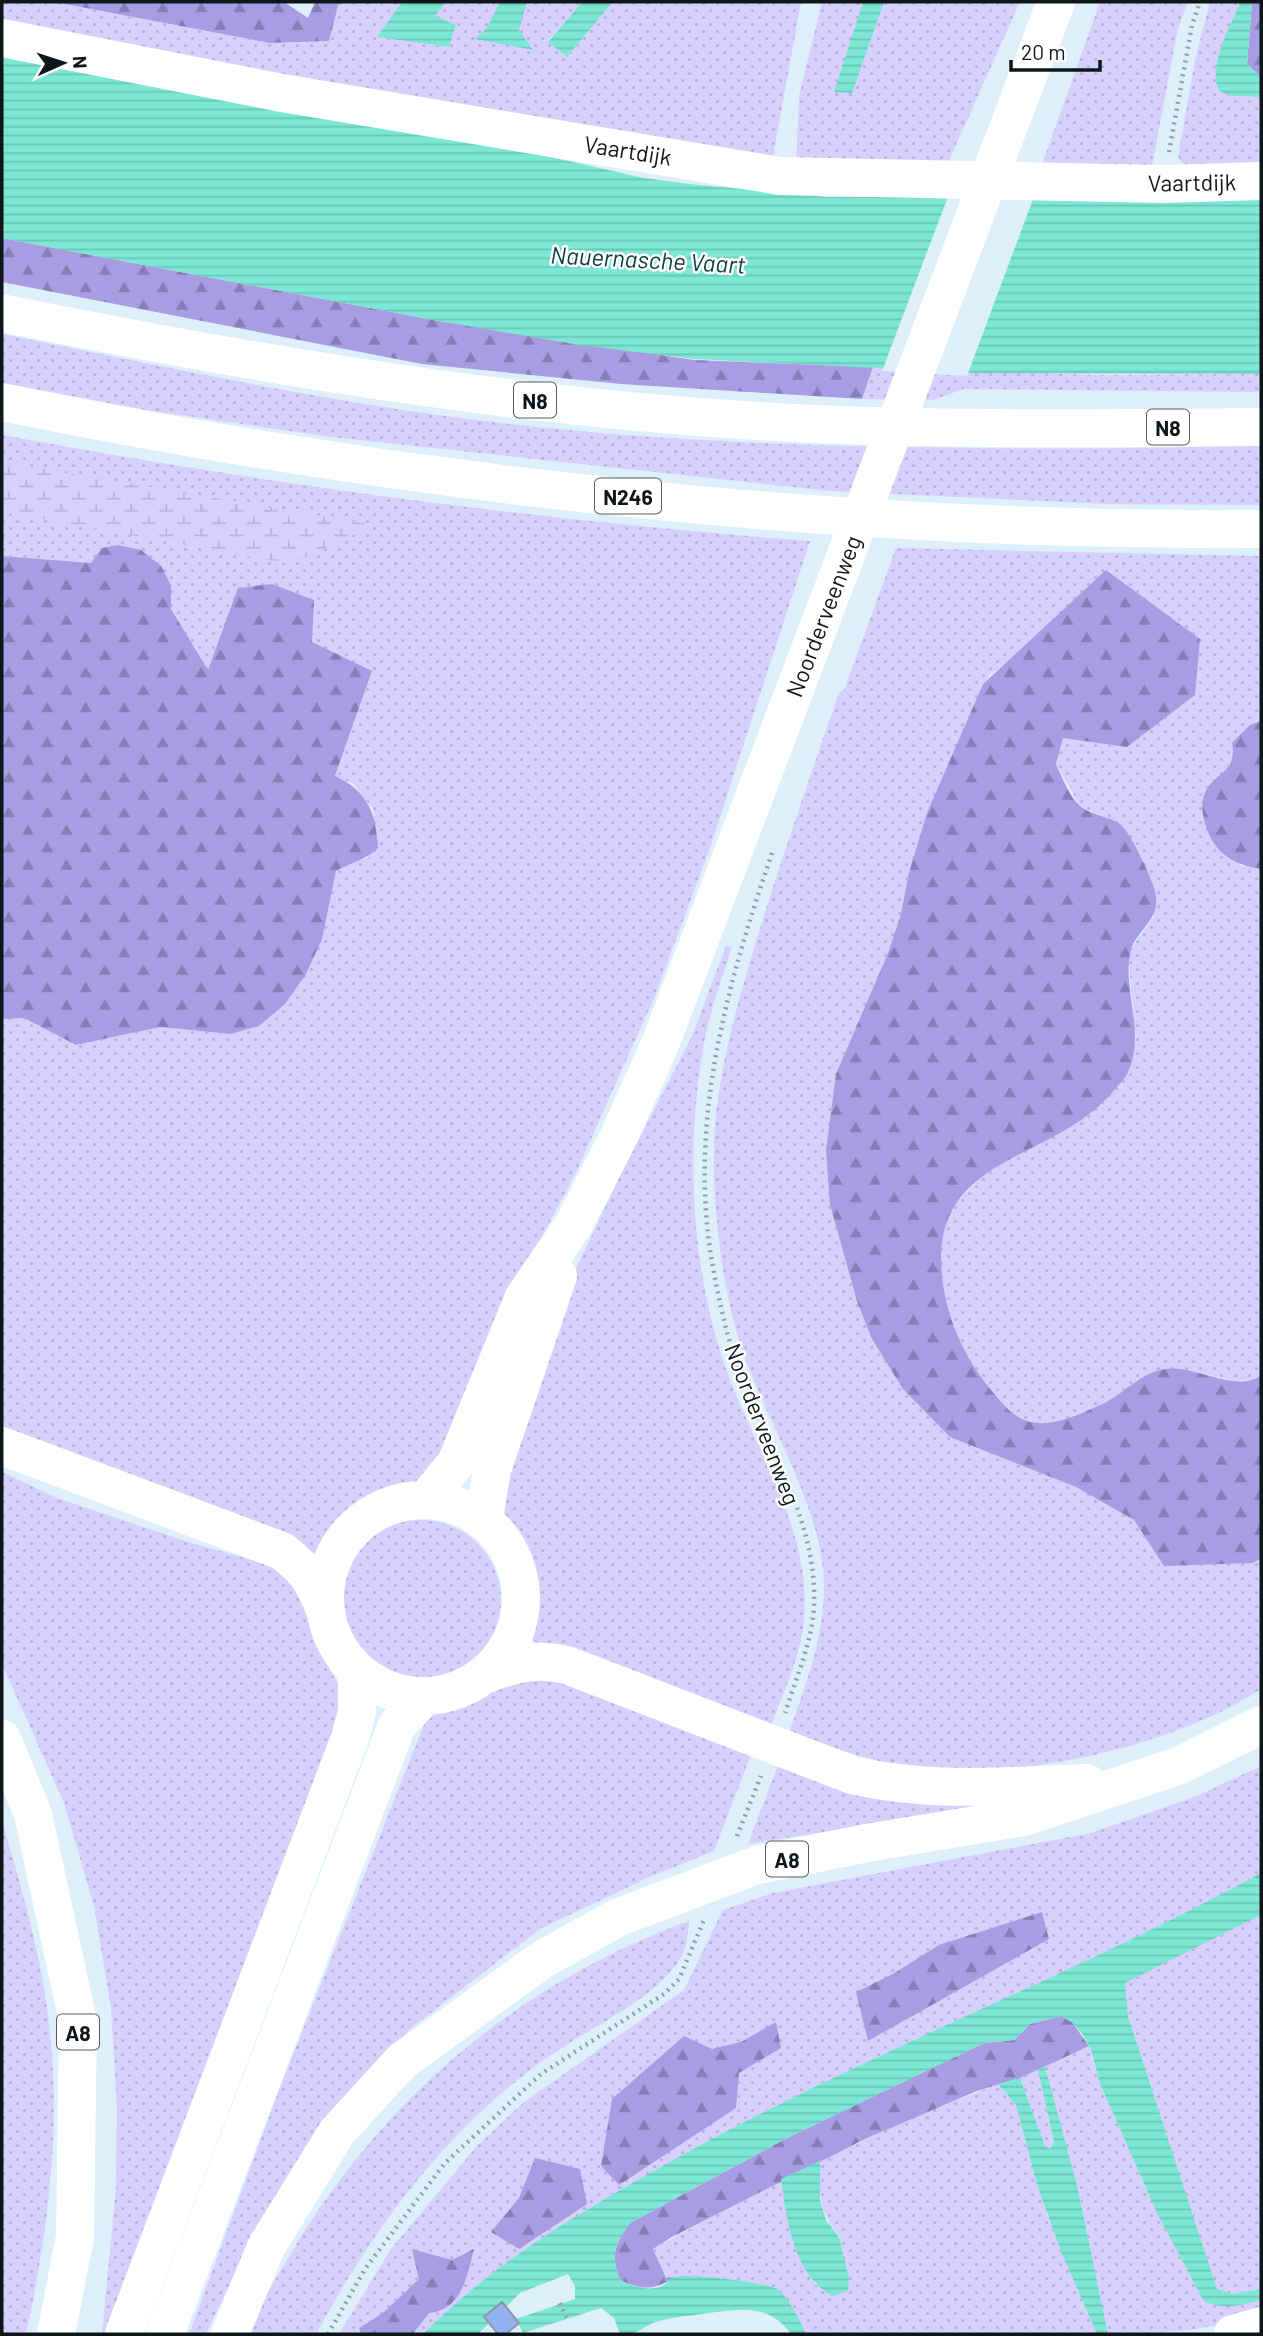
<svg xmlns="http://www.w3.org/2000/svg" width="1263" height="2336" viewBox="0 0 1263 2336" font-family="Barlow,sans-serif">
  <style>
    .grass { fill: url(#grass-dots) }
    .forest { fill: url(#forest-firs) }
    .wetland { fill: url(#wetland-marsh) }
    .water { fill: url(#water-rules) }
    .pier { fill: #ddeffb }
    .building { fill: #92b2f4; stroke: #8f97a7; stroke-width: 2 }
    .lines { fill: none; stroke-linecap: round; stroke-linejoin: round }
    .path { stroke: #919fa8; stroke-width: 4.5; stroke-dasharray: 2 5; stroke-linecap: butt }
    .minor { stroke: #fff; stroke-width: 38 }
    .highway { stroke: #fff; stroke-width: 38 }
    .labels { text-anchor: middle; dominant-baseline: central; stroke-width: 5; stroke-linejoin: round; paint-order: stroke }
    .shield { fill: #fff; stroke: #575b5e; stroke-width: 2 }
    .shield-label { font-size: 21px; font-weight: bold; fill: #0f1519 }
    .street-label { font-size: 23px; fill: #0f1519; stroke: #fff }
    .water-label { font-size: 24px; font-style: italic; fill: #0f413a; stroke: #fff }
  </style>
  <defs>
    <pattern id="grass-dots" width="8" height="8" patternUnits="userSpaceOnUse" patternTransform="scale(1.75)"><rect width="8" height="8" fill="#d7d0fd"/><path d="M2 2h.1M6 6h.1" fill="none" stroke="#b7b2d8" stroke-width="1.8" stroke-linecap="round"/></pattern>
    <pattern id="forest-firs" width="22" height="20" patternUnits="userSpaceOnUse" patternTransform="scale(1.75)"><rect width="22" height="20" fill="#a89ce3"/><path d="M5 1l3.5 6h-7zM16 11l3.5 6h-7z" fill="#877eb7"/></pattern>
    <pattern id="wetland-marsh" width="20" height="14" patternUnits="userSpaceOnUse" patternTransform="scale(1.75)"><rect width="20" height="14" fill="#d7d0fd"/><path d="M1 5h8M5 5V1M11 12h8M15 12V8" fill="none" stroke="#b7b2d8"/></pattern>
    <pattern id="water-rules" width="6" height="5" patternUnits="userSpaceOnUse" patternTransform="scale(1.75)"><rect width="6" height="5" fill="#7de7d5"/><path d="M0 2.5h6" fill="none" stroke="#6bc5b6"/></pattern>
  </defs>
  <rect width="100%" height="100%" fill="#ddeffb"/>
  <path class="grass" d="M2,2H54L270,43L329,41L339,2H402L378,37L449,47L456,25L434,16L446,2H582L548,41L567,57L613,2H801L772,162L2,26Z
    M822,2H1020L946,167H796L799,96Z
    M1100,2H1188L1178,28L1152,166L1041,167Z
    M1210,2H1240L1219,56L1232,96L1261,97V167L1184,165L1178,157L1195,60Z
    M2,334C152,364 302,397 453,417C605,437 758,445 911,447C1028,449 1144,450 1261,444V505L1110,504L830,491L331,437L152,411L2,383Z
    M873,367L1095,375L1261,374V392L963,389L933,400L862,399Z
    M2,435C269,485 539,520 810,541L711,845L655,996L577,1170L509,1300L445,1457L414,1485L356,1506L341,1519L316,1554L2,1435V1019L24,1018L76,1045L160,1027L231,1034L259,1026L336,871L349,863L368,858L374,811L354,784L335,777L372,671H208L171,609V585L161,567L141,550L118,545L91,563L2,556Z
    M896,548L1261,556V721L1250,725L1230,765L1206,790L1241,866L1261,869V1376L1255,1380L1234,1381L1194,1371L1139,1380L1105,1403L1059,1422L1031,1424L1012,1413L992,1392L964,1353L947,1312L940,1263L942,1231L951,1208L983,1175L1024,1151L1128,1073L1136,1040L1129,966L1130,950L1153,918L1156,897L1142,861L1121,825L1080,806L1056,764L1063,738L1127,746L1010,661L991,674L983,684L908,876L901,914L888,953L836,1074L830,1205L857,1301L951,1437L1076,1487L1134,1520L1164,1565L1252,1563L1261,1559V1689C1178,1744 1033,1777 934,1770C884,1767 836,1748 789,1733C805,1687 823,1641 824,1591C826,1518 774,1434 748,1366C726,1309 717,1241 714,1180C710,1095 734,1015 758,935C783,854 811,774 839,693L844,690Z
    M726,946L732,947C723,977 711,1007 705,1038C685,1145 690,1266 726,1369C755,1451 812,1529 804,1620C801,1656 783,1693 771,1726L539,1644L529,1638L530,1580L525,1559L506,1525L500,1500L554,1315L622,1172L692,1036Z
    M2,1472L57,1498L188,1542L263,1563L287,1576L304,1606L314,1641L339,1686L340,1711L112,2334H102L116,2187L117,2107L111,2008L94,1906L64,1803L2,1664Z
    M341 1600a80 80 0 1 1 160 0a80 80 0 1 1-160 0Z
    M535,1678L565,1684L751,1755L714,1851L647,1878L540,1929L410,2029L321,2131L242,2258L206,2334H189L279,2090L431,1707L466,1698L484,1688Z
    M778,1765L1004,1804L748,1844Z
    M1261,1766V1873C1066,1979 858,2056 664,2165C574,2216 497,2260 423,2334H339L391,2249L477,2146L524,2102L684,1990L723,1910L773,1893L1091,1833L1197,1796Z
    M2,1821C22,1890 43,1960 50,2033C61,2132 47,2237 26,2334H2Z
    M1261,1915V2289L1232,2294L1217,2289L1128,2016L1124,1983Z
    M689,1921C688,1930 688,1940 685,1948C670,1991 599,2023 563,2047C455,2117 376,2223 316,2334H246C257,2308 273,2284 287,2260C379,2102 516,1984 689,1921Z
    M1089,2046L1100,2084L1158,2215L1203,2300L1220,2306L1261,2300V2315C1209,2330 1162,2334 1108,2334L1078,2189L1045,2066Z
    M1038,2070L1054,2142L1050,2149L1045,2147L1020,2078Z
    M998,2084L1016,2105L1037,2185L1062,2254L1097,2334H806L766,2285L722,2278L666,2279L653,2249L781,2179L793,2241L816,2286L840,2237C820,2213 818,2192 820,2161L905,2121Z"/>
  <path class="forest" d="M54,2H284L308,18L315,2H339L329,41L270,43Z
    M1252,2H1261V77L1247,64Z
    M2,238L439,321L694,360L873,367L862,399L621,384L422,364L2,282Z
    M118,545L141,550L161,566L171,585V609L208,670L238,588L272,584L314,600L312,642L372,671L335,776C368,791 376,813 378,848C366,860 351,862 336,871L322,939L306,974L285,1004L259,1026L231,1034L160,1027L76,1045L24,1018L2,1019V556L91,563L102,548Z
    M1106,570L1200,639L1195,695L1127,747L1063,738L1056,764C1062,777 1069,796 1080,806C1091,815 1108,816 1120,824C1131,833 1154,882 1156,896C1160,921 1133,933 1130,954C1123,994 1146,1032 1128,1072C1126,1078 1119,1084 1115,1089C1054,1166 924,1151 943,1284C950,1332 972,1371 1006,1407C1034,1437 1068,1419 1100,1405C1122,1396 1140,1372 1166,1369C1196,1365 1234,1393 1261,1376V1559L1252,1563L1164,1566L1134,1520L1076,1487L950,1437L903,1389L872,1339L857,1301L830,1205L826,1150L836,1074L888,953L901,914L908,876L927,813L983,684Z
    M1261,721V869C1231,865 1211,850 1204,819C1202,810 1201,802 1205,793C1214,772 1238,773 1232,743L1250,725Z
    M1042,1912L1049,1939L868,2041L856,1992L893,1974L939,1945Z
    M1061,2016L1072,2022L1089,2046L1020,2078L977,2091L865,2139L672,2237L653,2249L666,2278L674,2277C655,2291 641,2290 620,2280C610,2256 615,2243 630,2223L785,2139L984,2043L1014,2040L1030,2024Z
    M776,2022L781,2048L739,2073L736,2108L619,2185L601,2166L612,2099L684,2036L712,2049L741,2042Z
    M535,2158L580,2169L587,2204L519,2249L491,2232L519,2198Z
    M412,2249L452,2260L474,2249C467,2276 462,2310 429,2313L413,2334H361L359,2328L383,2313L419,2279Z"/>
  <path class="wetland" d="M2,462L374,525L291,564L2,512Z"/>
  <path class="water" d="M402,2H446L435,16L456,25L449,47L377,37Z
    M500,2H527L519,30L533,50L475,39L487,28Z
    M582,2H613L567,57L548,42Z
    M863,2H884L852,93L834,92Z
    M1240,2H1252L1247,64L1261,77V97L1232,96L1219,91C1207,65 1231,27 1240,2Z
    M2,48L506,147L644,178L689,184L827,197L1261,194V374L977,373L694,359L579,345L439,321L2,238Z
    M1261,1873V1915L1125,1983L1128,2016L1217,2289L1232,2294L1261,2289V2300C1243,2305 1219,2311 1203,2300L1158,2215L1100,2084L1091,2050L1083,2035L1072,2022L1061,2016L1030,2024L1014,2040L984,2043L785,2139L630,2223C615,2243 610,2256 620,2280C633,2286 648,2292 662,2286C666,2284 670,2278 675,2277C689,2273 764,2282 777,2289C788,2296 801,2322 806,2334H791C768,2302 737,2309 702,2314C688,2316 673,2317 659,2321C640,2326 644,2334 620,2334L614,2318L601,2308L523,2333L516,2319L575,2299V2286L568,2274L520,2293L478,2334H423C497,2260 574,2216 664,2165C858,2056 1066,1979 1261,1873Z
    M1045,2066L1078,2189L1108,2334H1097L1062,2254L1037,2185L1016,2105L998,2084L1020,2078L1045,2146L1050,2149L1054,2142L1038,2070Z
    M820,2161V2200L826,2220L839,2237L849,2278L848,2291L832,2296C793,2273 787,2221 781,2179Z"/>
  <path class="pier" d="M949,194H1035L967,376L882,371Z"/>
  <path class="building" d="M502,2302L519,2323L506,2334H498L484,2317Z"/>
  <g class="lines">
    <path class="path" d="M1169,152L1192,25L1200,2
      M772,853C725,991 685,1132 715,1278C721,1309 728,1341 739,1371C767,1446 818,1523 814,1606C812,1643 796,1678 785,1713
      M737,1836L761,1776
      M560,2303L568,2321
      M328,2334L365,2269L445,2163L541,2074L664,1994L679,1979L704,1920"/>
    <path class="minor" d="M2,38L282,93L780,176L1164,184L1261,181
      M428,1497L456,1463L524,1297L574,1224L620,1134L661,1042L1056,2
      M325 1598a98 98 0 1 1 196 0a98 98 0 1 1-196 0Z
      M484,1518L492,1470L558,1276
      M1233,2334L1261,2326"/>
    <path class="highway" d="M2,313C278,369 558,415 841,425C981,430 1121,428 1261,427
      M2,402C413,486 842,532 1261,529
      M2,1446L282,1551C308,1571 315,1583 326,1613
      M487,1674C516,1663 537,1658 567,1665L852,1775C929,1793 1008,1786 1087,1783
      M2,1739L33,1814L78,2022L75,2237L56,2334
      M124,2334L350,1738L357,1712V1672
      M165,2334L397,1725L424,1697
      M230,2334L266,2247L337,2132L402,2061L543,1959L619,1917L757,1865L867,1843L1024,1817L1178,1766L1261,1725"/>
  </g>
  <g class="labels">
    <g class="shield">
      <rect x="514" y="382.5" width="42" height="35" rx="5"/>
      <rect x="1147" y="409.5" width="42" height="35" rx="5"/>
      <rect x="595" y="478.5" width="66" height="35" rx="5"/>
      <rect x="766" y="1841.5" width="42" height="35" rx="5"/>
      <rect x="57" y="2014.5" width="42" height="35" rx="5"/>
    </g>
    <g class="shield-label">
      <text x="535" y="400">N8</text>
      <text x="1168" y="427">N8</text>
      <text x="628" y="496">N246</text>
      <text x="787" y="1859">A8</text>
      <text x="78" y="2032">A8</text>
    </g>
    <g class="street-label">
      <text transform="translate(628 150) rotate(9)">Vaartdijk</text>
      <text transform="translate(1192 182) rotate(-1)">Vaartdijk</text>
      <text transform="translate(823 616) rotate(-69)">Noorderveenweg</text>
      <text transform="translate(763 1424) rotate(69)">Noorderveenweg</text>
    </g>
    <g class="water-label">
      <text transform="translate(648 259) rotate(3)">Nauernasche Vaart</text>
    </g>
  </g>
  <rect width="1263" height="2336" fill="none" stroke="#0f1519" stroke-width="7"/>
  <g transform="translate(63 63) rotate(87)" stroke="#ffffff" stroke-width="5" paint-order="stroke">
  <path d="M0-5L12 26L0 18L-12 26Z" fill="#0f1519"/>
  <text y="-10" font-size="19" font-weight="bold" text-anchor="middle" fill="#0f1519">N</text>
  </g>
  <path d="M1011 60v10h89v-10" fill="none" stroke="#0f1519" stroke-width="3.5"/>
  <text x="1021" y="60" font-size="21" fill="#0f1519" stroke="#ffffff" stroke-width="5" paint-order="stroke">20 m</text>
</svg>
